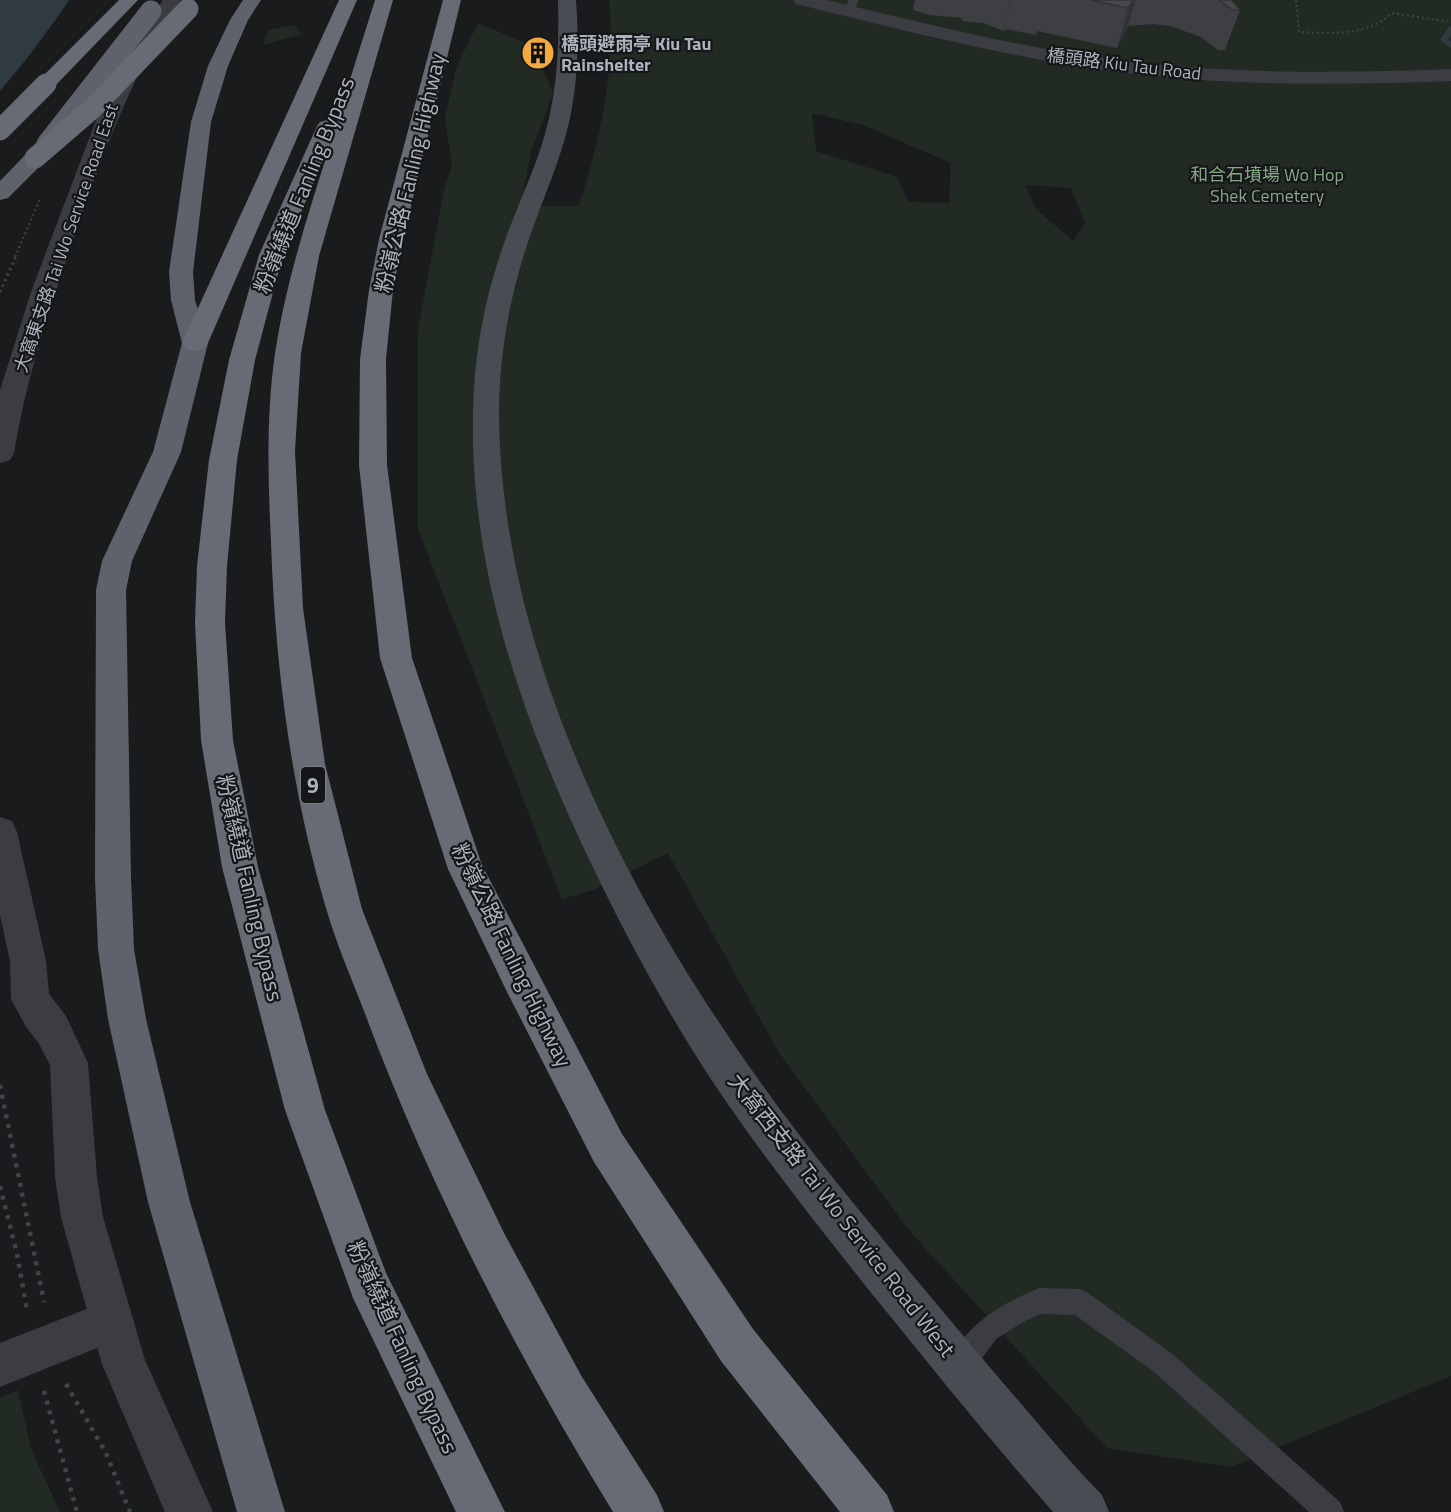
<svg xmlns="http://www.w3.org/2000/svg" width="1451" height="1512" viewBox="0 0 1451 1512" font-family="'Titillium Web','Noto Sans TC',sans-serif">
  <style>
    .green { fill: #222b23; fill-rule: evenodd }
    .water { fill: #303b41 }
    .pier { fill: #1a1b1d }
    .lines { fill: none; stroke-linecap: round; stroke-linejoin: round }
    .stream { fill: #303b41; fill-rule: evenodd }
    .path-far2 { stroke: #414449; stroke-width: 2; stroke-dasharray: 2 3; stroke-linecap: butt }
    .path-far1 { stroke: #414449; stroke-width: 3; stroke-dasharray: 2 4; stroke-linecap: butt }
    .path { stroke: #414449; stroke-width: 4.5; stroke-dasharray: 4 6; stroke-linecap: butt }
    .service { fill: #3b3d42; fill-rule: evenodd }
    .minor { fill: #3b3d42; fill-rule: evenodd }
    .tertiary { fill: #3b3d42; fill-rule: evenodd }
    .secondary { fill: #494c52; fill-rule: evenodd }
    .trunk { fill: #5f626a; fill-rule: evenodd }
    .motorway { fill: #676b73; fill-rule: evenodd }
    .trunk-bridge { stroke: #5f626a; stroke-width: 21 }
    .motorway-bridge { stroke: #676b73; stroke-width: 21 }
    .wall { fill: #3d3f42 }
    .shaded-wall { fill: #323336 }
    .building { fill: #47494d; stroke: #323336; stroke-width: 1.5 }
    .labels { text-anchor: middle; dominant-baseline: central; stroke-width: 4.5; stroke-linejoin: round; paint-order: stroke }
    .far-poi-label { font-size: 18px; font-weight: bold; fill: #adb3bc; stroke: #151618; text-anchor: start }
    .far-street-label { font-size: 18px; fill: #adb3bc; stroke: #151618 }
    .far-park-label { font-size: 18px; fill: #85a784; stroke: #151618 }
    .shield { fill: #151618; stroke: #7f848b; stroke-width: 1.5 }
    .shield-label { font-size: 21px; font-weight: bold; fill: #adb3bc }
    .street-label { font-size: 22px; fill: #adb3bc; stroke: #151618 }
  </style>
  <rect width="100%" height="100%" fill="#1a1b1d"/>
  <path class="green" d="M609,0H1451V1376L1231,1467L1107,1448L907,1228L778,1051L668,853L593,890L562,899L418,529V329L444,190L452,164L445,119L456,68L478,23L533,46L553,93L530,155L521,206H579C599,145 617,64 609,0ZM812,113L863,125L951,163L949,203L908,202L897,177L816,151ZM1025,185L1071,188L1085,224L1073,241L1036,209Z
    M294,25L302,34L263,45L268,30Z
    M18,1390L31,1449L60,1512H0V1398Z"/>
  <path class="water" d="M0,0H70L17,72L0,135Z"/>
  <path class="pier" d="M69,0H73L20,73L16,101L0,138V91L44,38Z"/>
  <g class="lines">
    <path class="stream" d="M1451,26V34L1448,40L1451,42V48L1440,40L1449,27Z"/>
    <path class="path-far2" d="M1296,0L1299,32C1332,33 1366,37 1392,13L1451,22
      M15,257L40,199"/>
    <path class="path-far1" d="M0,292L16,256"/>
    <path class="path" d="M0,1085L44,1302
      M0,1186L17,1254L27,1310
      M66,1384L106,1453L130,1512
      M44,1391L77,1512"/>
    <path class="service" d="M849,0H859L853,13L849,14L843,11Z
      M1039,1288L1079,1289L1088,1293L1171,1353L1340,1502L1344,1512H1309L1153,1371L1075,1315L1040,1314L1025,1321L996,1339L969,1376L960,1380L951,1376L947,1367C964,1325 999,1305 1039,1288Z"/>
    <path class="minor" d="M794,0H827C931,25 1036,52 1143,63C1245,74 1348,73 1451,69V81C1348,85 1245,86 1143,75C1026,62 910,32 796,4Z
      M112,1299L127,1306L134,1321L127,1336L0,1387V1343Z"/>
    <path class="tertiary" d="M163,0H181C132,73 103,154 74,237C50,308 26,379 14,453L10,460L0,463V390L31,292L98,115L127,56Z
      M0,817L12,821L17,832L46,961L49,994L66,1016L88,1063L97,1177L103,1217L145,1360L213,1512H165L102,1364L61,1217L55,1177L50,1065L38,1042L26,1027L11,999L10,961L0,915Z"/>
    <path class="secondary" d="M558,0H576C579,40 578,79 570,118C561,160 543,198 529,239C510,294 499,355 499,414C500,647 623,890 756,1076C805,1146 860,1211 914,1277C950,1320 986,1363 1023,1406C1049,1436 1074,1467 1102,1495L1109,1512H1053C989,1439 929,1364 868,1289C808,1213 748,1138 696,1056C648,979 606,898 569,816C512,688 470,554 473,413C474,354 485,294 506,238C520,198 540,160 549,118C558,79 559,40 558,0Z"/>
    <path class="trunk" d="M243,0H261L248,20L228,66L211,122L193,272L195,300L208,343L181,452L132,561L126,590L131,878L134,949L146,1019L190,1202L285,1512H237L148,1202L108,1019L98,949L95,878L96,590L102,561L153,452L182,343L171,300L169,272L191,122L208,66L230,20Z
      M35,152L43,153L46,158L43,163L8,198L0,200V181L27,153Z"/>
    <path class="motorway" d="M119,0H138L53,88H39L36,84L39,80Z
      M339,0H357L208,343L204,349L195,351L186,349L182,343Z
      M375,0H393L319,256L301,353L295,451L303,608L325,764L362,909L427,1074L504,1233L582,1377L657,1495L664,1512H613C516,1353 429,1186 364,1011C351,977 336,943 326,908C291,790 275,665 271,542C268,479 266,416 275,353C286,281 309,211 331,142L283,255L255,360L237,460L227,566L225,623L233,740L258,867L325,1110L386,1273L505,1512H456L353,1298L285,1110L222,867L201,740L195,623L197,566L209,460L229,360L259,255L317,126L320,122L327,120L336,124Z
      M443,0H461L403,239L393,290L386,359L387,465L412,658L482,865L622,1134L753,1329L887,1495L894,1512H840L721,1361L594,1162L506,990L448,869L380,658L359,465L360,359L369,290L379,239Z"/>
    <path class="trunk-bridge" d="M47,144L151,11"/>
    <path class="motorway-bridge" d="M0,130L46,84
      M35,158L93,108L188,9"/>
  </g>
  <path class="wall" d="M915,0H1231L1240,10L1225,50H1218L1201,37L1170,26L1152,24L1128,26L1117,48L1037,31L1036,35L1005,29L1004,31L983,23L962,21V18L930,15L913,10Z
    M544,39L545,49V56L530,57L528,46Z"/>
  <path class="shaded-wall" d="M1010,0H1011L1004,31Z
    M1133,0H1136L1128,26L1117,48L1128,8Z
    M544,39L545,49V56L543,46Z"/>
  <path class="building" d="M1091,0H1133L1128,8Z
    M1219,0H1231L1240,10H1233Z
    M529,39H544L543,46H528Z"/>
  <defs>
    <symbol id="building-disc" viewBox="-11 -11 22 22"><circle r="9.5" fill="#f2a93d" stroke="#151618"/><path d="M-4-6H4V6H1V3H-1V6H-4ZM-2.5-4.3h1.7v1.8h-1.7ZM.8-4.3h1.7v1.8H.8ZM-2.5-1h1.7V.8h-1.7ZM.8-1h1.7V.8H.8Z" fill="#111"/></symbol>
  </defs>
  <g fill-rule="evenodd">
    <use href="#building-disc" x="519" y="34" width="38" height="38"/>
  </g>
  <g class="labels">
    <g class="far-poi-label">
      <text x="561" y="43">橋頭避雨亭 Kiu Tau<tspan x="561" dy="21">Rainshelter</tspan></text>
    </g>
    <g class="far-street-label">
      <text transform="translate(1124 64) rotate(7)">橋頭路 Kiu Tau Road</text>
      <text transform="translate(66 238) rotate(-71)">大窩東支路 Tai Wo Service Road East</text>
    </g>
    <g class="far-park-label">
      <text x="1267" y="174">和合石墳場 Wo Hop<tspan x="1267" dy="21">Shek Cemetery</tspan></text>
    </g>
    <rect class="shield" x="301" y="767" width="24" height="36" rx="4.5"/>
    <g class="shield-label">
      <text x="313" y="785">9</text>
    </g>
    <g class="street-label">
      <text transform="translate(410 173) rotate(-77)">粉嶺公路 Fanling Highway</text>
      <text transform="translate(304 185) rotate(-68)">粉嶺繞道 Fanling Bypass</text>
      <text transform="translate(250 888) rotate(77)">粉嶺繞道 Fanling Bypass</text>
      <text transform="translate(512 955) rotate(64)">粉嶺公路 Fanling Highway</text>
      <text transform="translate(842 1215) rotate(52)">大窩西支路 Tai Wo Service Road West</text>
      <text transform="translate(403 1347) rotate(65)">粉嶺繞道 Fanling Bypass</text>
    </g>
  </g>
</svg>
